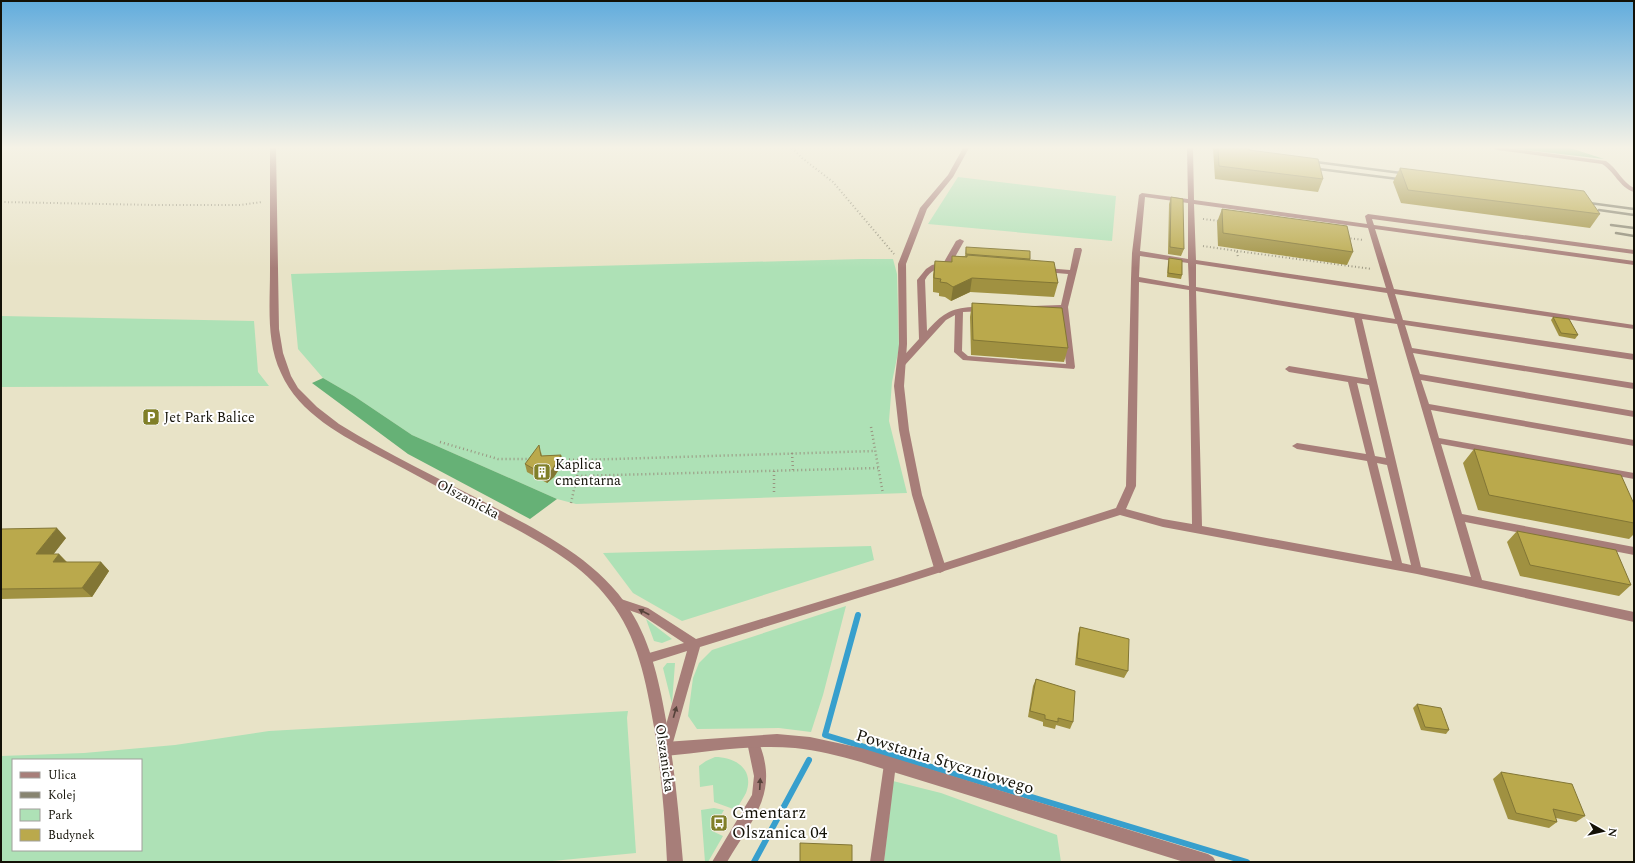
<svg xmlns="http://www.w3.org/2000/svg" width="1635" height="863" viewBox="0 0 1635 863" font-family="Spectral,serif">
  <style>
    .green { fill: #aee1b6; fill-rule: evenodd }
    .forest { fill: #66b176 }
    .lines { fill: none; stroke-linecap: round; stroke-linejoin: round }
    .stream { stroke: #379fcd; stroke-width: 6 }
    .path-far1 { stroke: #999580; stroke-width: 2; stroke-dasharray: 1 2.5; stroke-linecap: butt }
    .path { stroke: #999580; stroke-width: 2.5; stroke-dasharray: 1 3; stroke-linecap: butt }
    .service { fill: #a77e79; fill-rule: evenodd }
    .minor { fill: #a77e79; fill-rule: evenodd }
    .tertiary { fill: #a77e79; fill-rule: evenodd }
    .rail { stroke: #888470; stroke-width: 2.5 }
    .wall { fill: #a09141 }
    .shaded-wall { fill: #827635 }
    .building { fill: #baa94c; stroke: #827635 }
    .oneway { fill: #56423a }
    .labels { text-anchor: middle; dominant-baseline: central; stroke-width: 4; stroke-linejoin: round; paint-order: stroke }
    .poi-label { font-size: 14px; fill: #131107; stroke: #fff; text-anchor: start }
    .street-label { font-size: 14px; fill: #131107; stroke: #fff }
    .near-street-label { font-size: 17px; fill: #131107; stroke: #fff }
    .near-poi-label { font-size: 17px; fill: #131107; stroke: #fff; text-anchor: start }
  </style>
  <rect width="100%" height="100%" fill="#e8e3c7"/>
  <path class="green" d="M958,177L1116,196L1112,241L928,224Z
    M862,259H893L897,274L899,348L892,382L889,421L907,493L576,504L557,499L412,435L354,396L323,378L298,349L291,274Z
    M1,316L254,321L258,372L269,386L1,387Z
    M871,546L874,560L682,621L633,593L603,553Z
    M846,606L823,695L811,732L779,728L697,729L688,716L693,678L699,663L712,650Z
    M646,619L672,639L662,643L654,641Z
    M667,663H675L672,704L663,668Z
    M628,711L627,718L636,853L542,862H1V756L84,753L175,745L269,731ZM13,760H141V850H13Z
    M715,757C735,757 755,769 746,793C743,799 739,804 736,810L714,802L713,785L700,787L699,766L706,761Z
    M893,781L941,793L1057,835L1061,862H884Z
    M714,808L724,810L712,831L723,836L708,862H705L701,810Z"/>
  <path class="forest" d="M1510,148H1570L1604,159Z
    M323,378L354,396L412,435L557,499L530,519L408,454L312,383Z"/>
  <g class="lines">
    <path class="stream" d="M858,615L825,735L1247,862
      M754,862L809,760"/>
    <path class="path-far1" d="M792,148L802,158L833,182L894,254
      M1,202L155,205H240L262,202
      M1203,219L1220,221
      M1347,238L1364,240
      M1203,246L1237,251L1238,258
      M1237,251L1372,269"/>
    <path class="path" d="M871,427L883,494
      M440,442L498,459H532
      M792,453L793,470
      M561,459L580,460
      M774,471V495
      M577,476L580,460L875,451
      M571,503L577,476L878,468"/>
    <path class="service" d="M1187,148H1193L1194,200L1367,224L1365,216L1368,214L1634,250V254L1372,219L1374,225L1634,261V265L1375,229L1394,289L1634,325V329L1395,294L1403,320L1634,354V360L1405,325L1412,348L1634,383V389L1413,353L1420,374L1634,411V417L1421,380L1429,404L1634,440V446L1431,410L1439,438L1634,473V479L1441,444L1462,514L1634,547V555L1465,522L1482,580L1634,612V622L1417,574L1163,527L1120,515L897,586L700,647L672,746L670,750L666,752L662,750L660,746L687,651L646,664L642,663L640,659L642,655L684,643L640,614L614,605L613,602L614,599L618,598L648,608L696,639L897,578L1116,508L1126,486L1131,279L1132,253L1139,195L1142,193L1188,199ZM1145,197L1188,203V259L1140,251ZM1194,204L1368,228L1386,288L1196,260ZM1140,256L1188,263L1189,286L1139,277ZM1196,264L1387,293L1395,319L1196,287ZM1139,282L1189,290L1192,524L1163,519L1126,509L1136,486ZM1196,291L1354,318L1368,379L1289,366L1285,369L1289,372L1348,382L1366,454L1297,443L1292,446L1297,449L1367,461L1392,561L1202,526ZM1362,319L1397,324L1471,577L1421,567ZM1357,383L1369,385L1386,458L1375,456ZM1377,463L1387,465L1411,565L1402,563Z
      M1494,148H1508L1606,161C1617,168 1622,182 1634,188V192C1619,187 1615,172 1602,164L1497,150Z
      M960,239L964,241L950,266C939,267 930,270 925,280L927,331C941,315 950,308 972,307C977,307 983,306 987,309L986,311L963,312L962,351L968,356L1066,364L1060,309L1032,310L1028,308L1032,306L1061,305L1068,274L1045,272L1041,270L1045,268L1070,270L1074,250L1075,248H1081L1082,250L1068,307L1075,367L1074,369L963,360L954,352L955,315L946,320L905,365H899L898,363L899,361L919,339L917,280L926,269L932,265L944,262L956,241Z
      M753,736L757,738C781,792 753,818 727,862H712L752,795L754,776L747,742L749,738Z
      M890,758L894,760L896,764L884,862H870L884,764L886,760Z"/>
    <path class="minor" d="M963,148H969L953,177L927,209L906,264L907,344L904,386L909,430L922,495L946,568L944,571L940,573L936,571L934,568L912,495L899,430L894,386L899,344L898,264L920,208L948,175Z
      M777,734L810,737L861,748L1208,854L1213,857L1216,862H1184L861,762C839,756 817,750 795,748C752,744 708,752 665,756L660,754L658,749L660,744L665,742Z"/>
    <path class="tertiary" d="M270,148H276L279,329L283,353L291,376L298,388L317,407L339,424C387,454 439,478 490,505C542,533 597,559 630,610C652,644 660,686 667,725C675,771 679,816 683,862H667C665,817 661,772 654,727C646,682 638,636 609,600C578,559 528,536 484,512C449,493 415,474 380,456C343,436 299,414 281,373C266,342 270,304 270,271C270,230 270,189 270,148Z"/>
    <path class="rail" d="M1308,161L1409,174
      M1311,168L1406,180
      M1582,202L1634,209
      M1599,210L1634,215
      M1611,225L1634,228
      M1616,233L1634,236"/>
  </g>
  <path class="wall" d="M1213,148H1249V150L1323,179L1318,192L1215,179Z
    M1400,168L1600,214L1590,228L1401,203L1393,182Z
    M1171,197L1184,249L1181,256L1168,254L1169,204Z
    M1222,209L1353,252L1347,265L1218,246L1217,222Z
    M966,247L1030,259V260L1058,283L1054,297L970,292L951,301L945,297L939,296V293L933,292V275L935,261L951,262L952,256H965Z
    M1169,258L1182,275L1181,279L1167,277L1168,262Z
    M972,303L1068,348L1064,362L971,355L970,317Z
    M1553,317L1578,335L1575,339L1559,336L1551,320Z
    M1474,449L1634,504V534L1629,539L1478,510L1463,463Z
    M541,452L542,456L561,455L563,463L554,477L547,483L527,472L525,464Z
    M1,529L66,538L53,554H59L67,562H101L109,571L92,597L1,599Z
    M1517,531L1631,585L1619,596L1520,576L1507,542Z
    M1080,627L1128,671L1124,678L1075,665L1078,634Z
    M1036,679L1073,722L1070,729L1056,725L1055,729L1043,726V722L1028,717L1033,686Z
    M1417,704L1449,730L1446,734L1421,730L1413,708Z
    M1501,772L1585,816L1576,822L1556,818L1557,822L1549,828L1508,819L1493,779Z"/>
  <path class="shaded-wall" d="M972,278L970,292L951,301L953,287Z
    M561,455L563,463L554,477L547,483L545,475Z
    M57,528L66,538L46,564L36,554Z
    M59,554L68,564L53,562Z
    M101,562L109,571L92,597L82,588Z"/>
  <path class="building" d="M1218,148H1249V150L1318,159L1323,179L1219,166Z
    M1400,168L1584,191L1600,214L1408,190Z
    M1171,197L1183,199L1184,249L1170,247Z
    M1222,209L1347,226L1353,252L1223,233Z
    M966,247L1030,251V259L966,254Z
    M967,255L1054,262L1058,283L972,278L953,287L947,283L940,282L941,279L934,278L935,261L952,262V256L967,257Z
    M1169,258L1182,260V275L1168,273Z
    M972,303L1062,308L1068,348L973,340Z
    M1553,317L1569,319L1578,335L1561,333Z
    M539,445L541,456L561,455L552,470L545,475L525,464Z
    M1474,449L1621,475L1634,504V523L1489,495Z
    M57,528L36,554H59L53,562H101L82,588L1,589V529Z
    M1517,531L1616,550L1631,585L1530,565Z
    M1080,627L1129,639L1128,671L1077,658Z
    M1036,679L1075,691L1073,722L1058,718V722L1045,719V715L1030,711Z
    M1417,704L1441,708L1449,730L1425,727Z
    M1501,772L1572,784L1585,816L1553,809L1557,822L1516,813Z
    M800,843L852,845V862H800Z"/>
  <defs><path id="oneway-solid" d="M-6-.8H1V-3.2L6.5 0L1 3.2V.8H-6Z"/></defs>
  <g class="oneway">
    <use href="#oneway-solid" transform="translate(644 612) rotate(-153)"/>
    <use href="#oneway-solid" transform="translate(675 712) rotate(-74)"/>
    <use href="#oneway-solid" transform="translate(760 784) rotate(-87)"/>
  </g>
  <linearGradient id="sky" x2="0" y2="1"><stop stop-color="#61acdd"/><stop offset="0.55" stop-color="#f5f2e6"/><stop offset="1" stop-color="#f5f2e6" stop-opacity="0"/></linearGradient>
  <rect width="1635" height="268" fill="url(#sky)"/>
  <defs>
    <symbol id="parking-square" viewBox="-11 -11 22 22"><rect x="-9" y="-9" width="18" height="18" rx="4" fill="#807f28" stroke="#fff"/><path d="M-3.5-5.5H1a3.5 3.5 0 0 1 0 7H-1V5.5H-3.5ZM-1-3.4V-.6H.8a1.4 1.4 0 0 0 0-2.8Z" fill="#fff"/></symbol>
    <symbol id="building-square" viewBox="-11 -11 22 22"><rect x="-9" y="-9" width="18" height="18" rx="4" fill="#807f28" stroke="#fff"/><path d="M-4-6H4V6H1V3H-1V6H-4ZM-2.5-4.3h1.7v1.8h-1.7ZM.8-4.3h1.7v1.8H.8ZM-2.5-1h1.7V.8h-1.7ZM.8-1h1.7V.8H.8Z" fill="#fff"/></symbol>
    <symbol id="bus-square" viewBox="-11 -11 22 22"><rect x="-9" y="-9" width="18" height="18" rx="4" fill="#807f28" stroke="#fff"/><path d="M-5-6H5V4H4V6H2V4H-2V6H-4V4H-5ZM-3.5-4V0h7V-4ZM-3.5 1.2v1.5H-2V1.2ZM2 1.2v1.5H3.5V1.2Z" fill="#fff"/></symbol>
  </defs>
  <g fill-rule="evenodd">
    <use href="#parking-square" x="141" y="407" width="20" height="20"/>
    <use href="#building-square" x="532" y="462" width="20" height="20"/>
    <use href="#bus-square" x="709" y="813" width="20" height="20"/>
  </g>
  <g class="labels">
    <g class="poi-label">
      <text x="164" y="417">Jet Park Balice</text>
      <text x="555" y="464">Kaplica<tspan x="555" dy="16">cmentarna</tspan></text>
    </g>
    <g class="street-label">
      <text transform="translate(468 499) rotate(28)">Olszanicka</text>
      <text transform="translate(665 758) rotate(82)">Olszanicka</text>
    </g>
    <g class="near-street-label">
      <text transform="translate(945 762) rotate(17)">Powstania Styczniowego</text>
    </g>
    <g class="near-poi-label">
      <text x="732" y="813">Cmentarz<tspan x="732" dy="20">Olszanica 04</tspan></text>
    </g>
  </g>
  <rect width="1635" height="863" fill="none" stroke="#131107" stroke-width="4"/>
  <rect x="12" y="759" width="130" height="92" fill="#ffffff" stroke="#a1a09c"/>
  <rect x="20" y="772" width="20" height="6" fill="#a77e79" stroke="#a1a09c"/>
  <text x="48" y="779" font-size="12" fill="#131107">Ulica</text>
  <rect x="20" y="792" width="20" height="6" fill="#888470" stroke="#a1a09c"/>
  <text x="48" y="799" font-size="12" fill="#131107">Kolej</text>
  <rect x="20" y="809" width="20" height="12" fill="#aee1b6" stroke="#a1a09c"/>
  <text x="48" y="819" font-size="12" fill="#131107">Park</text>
  <rect x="20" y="829" width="20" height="12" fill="#baa94c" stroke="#a1a09c"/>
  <text x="48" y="839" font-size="12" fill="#131107">Budynek</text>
  <g transform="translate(1603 831) rotate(98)" stroke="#ffffff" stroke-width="3" paint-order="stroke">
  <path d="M0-3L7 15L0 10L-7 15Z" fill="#131107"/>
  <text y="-6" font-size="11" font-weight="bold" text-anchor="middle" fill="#131107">N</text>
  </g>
</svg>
